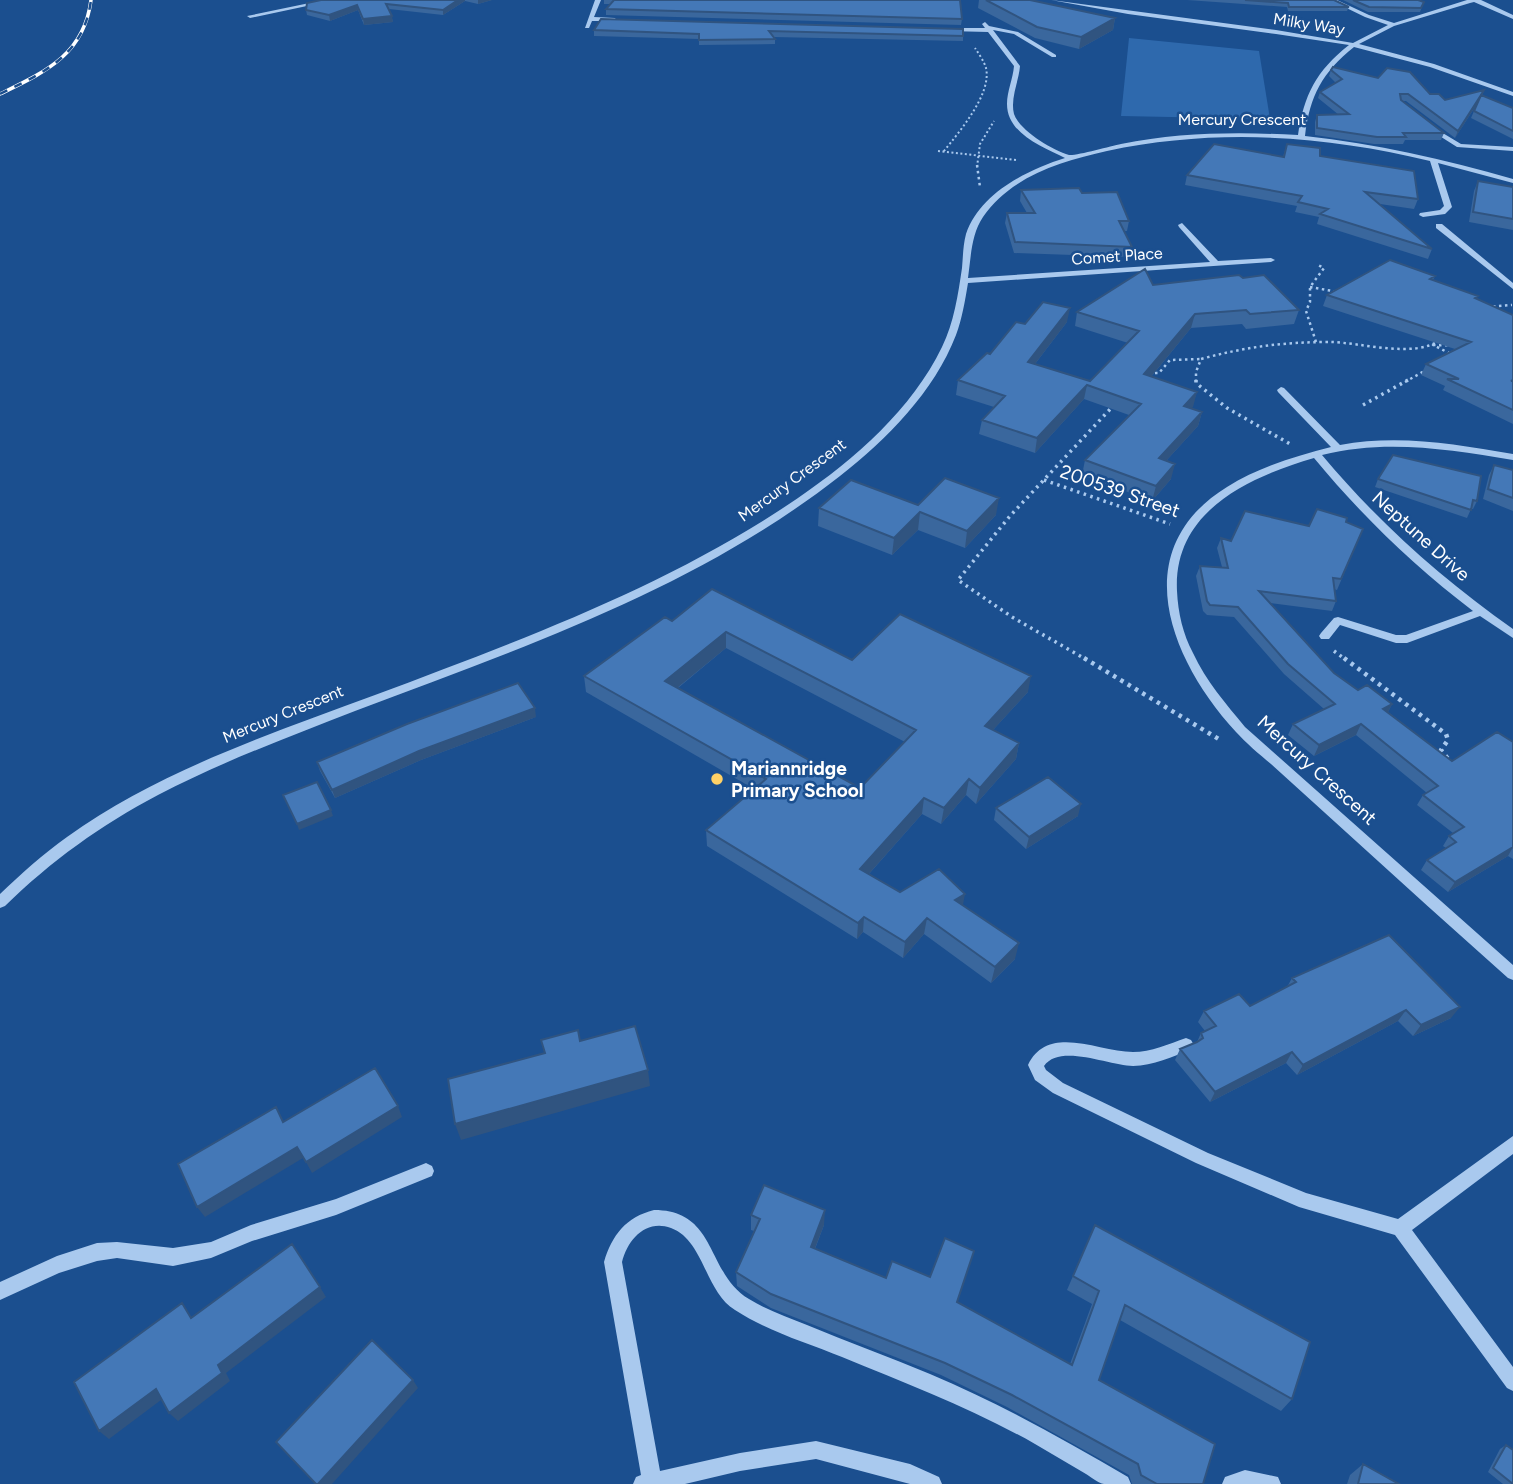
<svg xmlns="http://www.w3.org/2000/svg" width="1513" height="1484" viewBox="0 0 1513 1484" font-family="Figtree,sans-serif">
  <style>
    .green { fill: #2e69ad }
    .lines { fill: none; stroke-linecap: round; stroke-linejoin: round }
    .path-far3 { stroke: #a9c9ee; stroke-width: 2; stroke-dasharray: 2 2.5; stroke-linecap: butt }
    .path-far2 { stroke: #a9c9ee; stroke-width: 2.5; stroke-dasharray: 2.5 3.5; stroke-linecap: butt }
    .path-far1 { stroke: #a9c9ee; stroke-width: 3.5; stroke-dasharray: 2.5 4.5; stroke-linecap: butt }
    .path { stroke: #a9c9ee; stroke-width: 4.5; stroke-dasharray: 3.5 5; stroke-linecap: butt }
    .minor { fill: #a9c9ee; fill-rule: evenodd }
    .rail-casing { stroke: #fff; stroke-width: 3.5 }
    .rail { stroke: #1b4f8f; stroke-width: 2.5; stroke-dasharray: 8; stroke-linecap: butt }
    .wall { fill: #3a679d; fill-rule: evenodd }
    .shaded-wall { fill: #305480 }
    .building { fill: #4478b7; stroke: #305480; stroke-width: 2; fill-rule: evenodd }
    .poi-dot { fill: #ffd166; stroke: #1b4f8f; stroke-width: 2.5 }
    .labels { text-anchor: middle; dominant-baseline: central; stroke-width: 5; stroke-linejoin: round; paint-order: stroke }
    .far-street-label { font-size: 16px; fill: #fff; stroke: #1b4f8f }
    .street-label { font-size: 19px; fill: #fff; stroke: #1b4f8f }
    .poi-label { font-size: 19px; font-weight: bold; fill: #fff; stroke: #1b4f8f; text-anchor: start }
  </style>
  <rect width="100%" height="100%" fill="#1b4f8f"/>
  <path class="green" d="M1129,38L1259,51L1270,119L1121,116Z"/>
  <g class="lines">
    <path class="path-far3" d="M938,151L1016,160
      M944,151C959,132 992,94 986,68C984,61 979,54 975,48
      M977,167L980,144L994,121"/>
    <path class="path-far2" d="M977,165L980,187
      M1310,287L1338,292
      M1487,307L1512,305
      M1316,342L1306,311L1310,302V287L1324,268L1318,265
      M1433,345L1476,346L1455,356Z
      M1149,373H1159L1170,360L1201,359
      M1196,382V372L1201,359C1245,347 1283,342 1329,342C1360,342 1414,359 1440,340
      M1405,382L1426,370"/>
    <path class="path-far1" d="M1196,380V383L1227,408L1290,444
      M1363,405L1408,380
      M1044,480L1170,524
      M1334,651L1346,660
      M1087,660L1012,617L958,580L1010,516L1114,405"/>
    <path class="path" d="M1084,658L1222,741
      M1344,658L1446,734L1448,740L1441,750L1448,759"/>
    <path class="minor" d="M324,0H335L250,18L247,16Z
      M595,0H601L594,17L615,18L617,21H592L589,28H585Z
      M1051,0L1276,30L1353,43L1388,25L1365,17L1330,0H1337L1369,15L1394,23L1467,0H1481L1513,15V19L1474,2L1470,3L1394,26L1359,44L1434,64L1513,92V96L1430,67L1354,47C1322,73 1310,95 1305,136C1376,144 1444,159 1513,179V183L1438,163L1452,207L1445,214L1423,217L1419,215L1420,213L1440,210L1444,206L1430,161C1324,135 1215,128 1107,151C1062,161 1011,176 983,217C971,235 971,257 968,278L1210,262L1179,227L1178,225L1182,223L1218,261L1271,258L1275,260L1271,262L968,283C965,301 962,319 956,335C934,392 887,439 840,476C697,588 522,648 355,711C289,737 221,762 158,795C101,825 51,861 5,906L0,908V894C22,873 43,854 67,837C159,771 270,734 375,695C521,640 669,586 798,498C855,459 912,409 942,347C954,322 958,295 962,268C963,257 963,245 966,234C980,193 1027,170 1065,158C1043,147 1007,134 1007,104C1007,91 1013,79 1014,66L988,32L948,31L946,28H985L982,24L985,22L989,26L1018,32L1056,55V57H1052L1014,34L993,30L1020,66C1019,81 1010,98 1014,114C1020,131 1052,150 1069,155C1076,156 1111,146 1121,144C1180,132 1239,132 1298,135C1304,95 1316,71 1349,45L1276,34L1128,14Z
      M1427,126H1431L1461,144L1513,147V151L1457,147L1427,128Z
      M1436,224H1442L1513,283V289L1436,228Z
      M1281,387L1284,388L1340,445C1398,434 1455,444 1513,454V460C1448,449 1385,439 1322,455C1378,522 1442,579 1513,629V638L1480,616L1407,643H1396L1340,625L1329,639H1321L1319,636L1321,633L1334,618L1338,617L1396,635H1406L1473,611C1414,566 1361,515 1314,458C1249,477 1173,511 1177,591C1178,613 1183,634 1193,653C1206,681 1226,704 1245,727L1513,965V980L1508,978C1454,930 1400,881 1346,832C1321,809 1296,787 1271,764C1259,754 1246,743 1236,732C1170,660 1125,550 1227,487C1259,467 1296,456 1331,447L1278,392L1277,390Z
      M1186,1038L1191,1040L1194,1045L1191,1050C1173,1056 1153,1066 1133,1066C1110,1066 1060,1043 1044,1066L1046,1070L1063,1083L1208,1153L1306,1193L1398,1219L1513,1136V1154L1412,1230L1513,1367V1391L1507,1388L1395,1235L1299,1207L1196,1163L1053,1093L1035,1080L1028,1065C1048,1023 1099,1052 1133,1052C1151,1052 1169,1044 1186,1038Z
      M426,1163L432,1166L434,1171L432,1176L336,1215L252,1241L211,1258L173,1266L117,1258L97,1261L59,1273L0,1300V1282L57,1256L97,1243L117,1242L173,1248L211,1242L251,1225L336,1199Z
      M654,1210C718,1210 706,1274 749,1299C767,1310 787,1317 807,1325C848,1342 889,1357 930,1374C999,1403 1063,1439 1128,1477L1131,1484C1122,1484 1112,1484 1104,1484C1098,1483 1091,1477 1086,1474C1069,1464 1052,1454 1035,1444C973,1409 908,1384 842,1357C807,1343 767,1331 735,1310C705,1292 704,1240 671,1228C646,1219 628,1239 622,1262L660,1471L740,1453L816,1441L910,1464L939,1477L942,1484H910L816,1459L740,1471L685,1484H633L636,1477L641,1475L604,1262C612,1235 626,1217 654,1210Z
      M1245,1470L1278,1477L1281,1484H1222L1225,1477Z"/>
    <defs>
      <path id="rail" d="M0,94C45,72 84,55 91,0"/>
    </defs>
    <use href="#rail" class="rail-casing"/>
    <use href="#rail" class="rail"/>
  </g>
  <path class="wall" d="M321,0H492L478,4L465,1L443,15L389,9L393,22L364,25L358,10L330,21L307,15L306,10Z
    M604,0H960L962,19L961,25L606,15V9L611,4H604Z
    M979,0H1030L1115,18L1113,30L1079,49L1035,38L978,8Z
    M1187,0H1334L1349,7L1347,11H1288L1287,7Z
    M1343,0H1418L1424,2L1420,12H1368Z
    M601,19L963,36V41L773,37L775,39V44L699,45V39L594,36V30Z
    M1331,70L1430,94L1445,100L1484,90L1482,96L1513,108V139L1471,118L1477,104L1455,138L1406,101H1402L1444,133L1441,140H1405L1403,144H1374L1315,135V122L1317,115H1339L1318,98L1320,92L1336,83L1329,76Z
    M1287,144L1320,156L1418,199L1414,209L1380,204L1432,249L1428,259L1317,224L1319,217L1295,212L1297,206L1185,185L1187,175L1283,157Z
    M1478,181L1513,187V230L1469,222L1474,191Z
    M1021,190L1082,193L1129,221L1127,231H1124L1132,247L1130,257L1014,253L1005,223L1007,213H1027L1020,201Z
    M1435,276L1433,280L1478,296L1476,299L1513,315V424L1443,390L1445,386L1421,375L1426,364L1455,349L1323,306L1327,295Z
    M1243,278L1299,310L1294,324L1246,329L1242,324L1191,328L1151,377L1197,392L1191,408L1202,412L1198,426L1166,461L1171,479L1152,501L1082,475L1085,460L1129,415L1084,399L1035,453L979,434L982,420L994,407L956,395L958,380L1025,324L1067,322L1035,364L1090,381L1128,343L1075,326L1077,312L1153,285Z
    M1494,465L1513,470V511L1483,499L1489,475Z
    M1378,479L1477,501L1473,509H1471L1467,518L1375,487Z
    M918,505L996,515L965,548L918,530L892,555L818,526L819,508Z
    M1346,522L1363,529L1337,590L1334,589L1336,601L1332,611L1270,603L1334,673L1358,690L1392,704L1388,712L1452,761L1513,742V859L1508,856L1448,892L1421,870L1427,860L1446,848L1443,846L1449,836L1453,833L1417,805L1423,795L1427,793L1356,735L1314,756L1288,735L1293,724L1324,709L1284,674L1234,617L1207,615L1203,611L1196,576L1200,566L1222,567L1217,548L1221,538L1231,541L1309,526Z
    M672,621L852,660L1028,692L993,730L1019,743L1016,759L976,804L966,795L941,824L922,814L869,874L900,892L963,905L1015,959L991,983L924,934L903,958L863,932L857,939L707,846L706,830L754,789L586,692L584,676ZM726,648L905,742L860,788L678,688Z
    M536,717L421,760L335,798L320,771L317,762Z
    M996,808L1078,816L1026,849L994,820Z
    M1292,978L1451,1018L1413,1036L1398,1021L1297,1075L1286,1063L1210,1102L1175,1060L1180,1049L1197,1042L1201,1033L1205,1031L1198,1022L1204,1011L1250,1006L1287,987Z
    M751,1215L824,1225L815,1249L886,1278L957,1302L1070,1364L1092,1304L1067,1290L1095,1225L1292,1399L1281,1411L1120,1320L1099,1380L1203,1484H1132L1129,1475L1007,1407L941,1375L771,1308L737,1286L736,1272L754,1231L751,1230Z
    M1506,1445L1513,1484H1503L1488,1472L1500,1449Z
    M1363,1464L1399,1484H1347L1350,1475Z"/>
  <path class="shaded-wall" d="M458,0H465V1L443,15V10Z
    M478,0H492L478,4Z
    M357,5L358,10L330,21L329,15Z
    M392,16L393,22L364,25L363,19Z
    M1115,18L1113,30L1079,49L1081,37Z
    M1481,95L1478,102L1455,138L1458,131Z
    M1070,308L1067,322L1025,377L1028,362Z
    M1195,314L1191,328L1141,389L1144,374Z
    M1087,385L1084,399L1035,453L1037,438Z
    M1197,392L1193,407L1180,420L1184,406Z
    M1202,412L1198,426L1155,473L1159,458Z
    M1175,464L1171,479L1152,501L1156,486Z
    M999,498L996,515L965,548L967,531Z
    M920,512L918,530L892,555L894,538Z
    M726,632V648L666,697L665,681Z
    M1031,676L1028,692L982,742L985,726Z
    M1392,704L1387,714L1383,709Z
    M535,708L536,717L421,760L335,798L332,790L419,751Z
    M1361,724L1356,735L1314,756L1319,745Z
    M1019,743L1016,759L976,804L980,788Z
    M969,779L966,795L941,824L944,808Z
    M924,798L922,814L859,885L860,869Z
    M1081,804L1078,816L1026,849L1029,837Z
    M331,810L333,816L299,830L297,824Z
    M1513,847L1508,856L1448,892L1455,882Z
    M965,894L962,910L955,900Z
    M864,917L863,932L857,939L858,923Z
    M927,918L924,934L903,958L905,942Z
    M1019,943L1015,959L991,983L995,967Z
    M1460,1007L1451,1018L1413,1036L1421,1025Z
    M1406,1010L1398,1021L1297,1075L1303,1065Z
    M1292,1052L1286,1063L1210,1102L1215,1092Z
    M648,1070L650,1086L461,1140L455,1124Z
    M398,1106L402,1117L312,1173L306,1162Z
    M297,1147L303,1158L205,1217L197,1207Z
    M825,1210L824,1225L810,1261L811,1247Z
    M320,1287L326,1297L226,1373L230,1381L178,1421L169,1413L218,1365Z
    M413,1380L418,1388L332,1484H318Z
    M156,1389L165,1397L109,1439L99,1431Z"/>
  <path class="building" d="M321,0H458L443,10L386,4L392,16L363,19L357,5L329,15L306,10L307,3Z
    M614,0H960L962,19L606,9Z
    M986,0H1030L1115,18L1081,37L1037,27Z
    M1245,0H1334L1349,7H1289L1288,3Z
    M1353,0H1418L1424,2L1421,8L1369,7Z
    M601,19L963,29V36L769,31L775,39L699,40V34L594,30Z
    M1333,67L1378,78L1387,68L1410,72L1430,94H1439L1445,100L1484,90L1481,95L1513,108V131L1474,111L1481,95L1458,131L1408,94H1400L1401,100L1444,133H1403L1406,137H1377L1317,128V115L1349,114L1320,92L1342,79L1331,70Z
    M1214,144L1284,157L1287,144L1320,148V156L1414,171L1418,199L1365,192L1432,249L1320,214L1328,209L1298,202L1302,196L1187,175Z
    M1478,181L1513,187V219L1473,212Z
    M1079,188L1082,193L1117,192L1129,221H1119L1132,247L1015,242L1007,213H1035L1021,190Z
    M1390,260L1435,276L1430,279L1478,296L1475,298L1513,315V380L1511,381H1513V410L1447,379H1459L1426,364L1471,342L1327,295Z
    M1145,269L1153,285L1239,275L1243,278L1264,275L1299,310L1250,314L1246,310L1195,314L1144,374L1197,392L1184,406L1202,412L1159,458L1175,464L1156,486L1085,460L1141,404L1087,385L1037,438L982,420L1005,396L958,380L987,353L990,354L1016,322L1025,324L1043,302L1070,308L1028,362L1090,381L1139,331L1077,312Z
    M1393,455L1481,476L1477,501L1473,500L1471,510L1378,479Z
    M1494,465L1513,470V498L1488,489Z
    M945,478L999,498L967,531L920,512L894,538L819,508L851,480L918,505Z
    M1317,509L1347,518L1346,522L1363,529L1341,579L1333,578L1336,601L1259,591L1334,673L1358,690L1367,685L1392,704L1383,709L1452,761L1497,732L1513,742V847L1455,882L1427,860L1456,842L1449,836L1464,827L1423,795L1438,786L1361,724L1319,745L1293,724L1335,704L1288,664L1238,607L1210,605L1207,601L1200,566L1228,568L1221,538L1231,541L1245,511L1309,526Z
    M712,589L852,660L900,614L1031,676L985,726L1019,743L980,788L969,779L944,808L924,798L860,869L900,892L939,869L965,894L955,900L1019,943L995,967L927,918L905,942L864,917L858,923L706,830L766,779L584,676L665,617L672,621ZM726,632L916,730L860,788L665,681Z
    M518,683L535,708L419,751L332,790L317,762L407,724Z
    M1048,777L1081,804L1029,837L996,808Z
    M317,782L331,810L297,824L283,795Z
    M1389,935L1460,1007L1421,1025L1406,1010L1303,1065L1292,1052L1215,1092L1180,1049L1197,1042L1203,1038L1201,1033L1216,1026L1204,1011L1239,994L1250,1006L1296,982L1292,978Z
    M635,1026L648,1070L455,1124L448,1079L545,1053L541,1040L578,1030L580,1041Z
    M375,1068L398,1106L306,1162L297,1147L197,1207L178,1164L276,1107L283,1122Z
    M764,1185L825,1210L811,1247L886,1278L892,1261L930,1277L945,1238L974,1251L957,1302L1072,1365L1099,1291L1073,1276L1095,1225L1310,1342L1292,1399L1125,1305L1099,1380L1215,1444L1203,1484H1157L1141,1475L1138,1464L1012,1395L945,1363L771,1294L736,1272L760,1219L751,1215Z
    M292,1244L320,1287L218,1365L222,1373L169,1413L156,1389L99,1431L74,1382L182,1303L191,1318Z
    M372,1340L413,1380L318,1484H316L276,1442Z
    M1506,1445L1513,1450V1484L1493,1468Z
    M1363,1464L1399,1484H1358Z"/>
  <circle class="poi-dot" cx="717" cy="779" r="7"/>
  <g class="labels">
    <g class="far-street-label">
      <text transform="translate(1309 24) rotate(9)">Milky Way</text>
      <text x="1242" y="119">Mercury Crescent</text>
      <text transform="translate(1117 256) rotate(-4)">Comet Place</text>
      <text transform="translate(792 480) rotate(-36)">Mercury Crescent</text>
      <text transform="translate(283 714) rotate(-22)">Mercury Crescent</text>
    </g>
    <g class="street-label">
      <text transform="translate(1120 491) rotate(19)">200539 Street</text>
      <text transform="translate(1421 536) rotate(42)">Neptune Drive</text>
      <text transform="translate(1317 770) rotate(42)">Mercury Crescent</text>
    </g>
    <g class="poi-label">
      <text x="731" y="768">Mariannridge<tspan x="731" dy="22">Primary School</tspan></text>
    </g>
  </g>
</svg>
